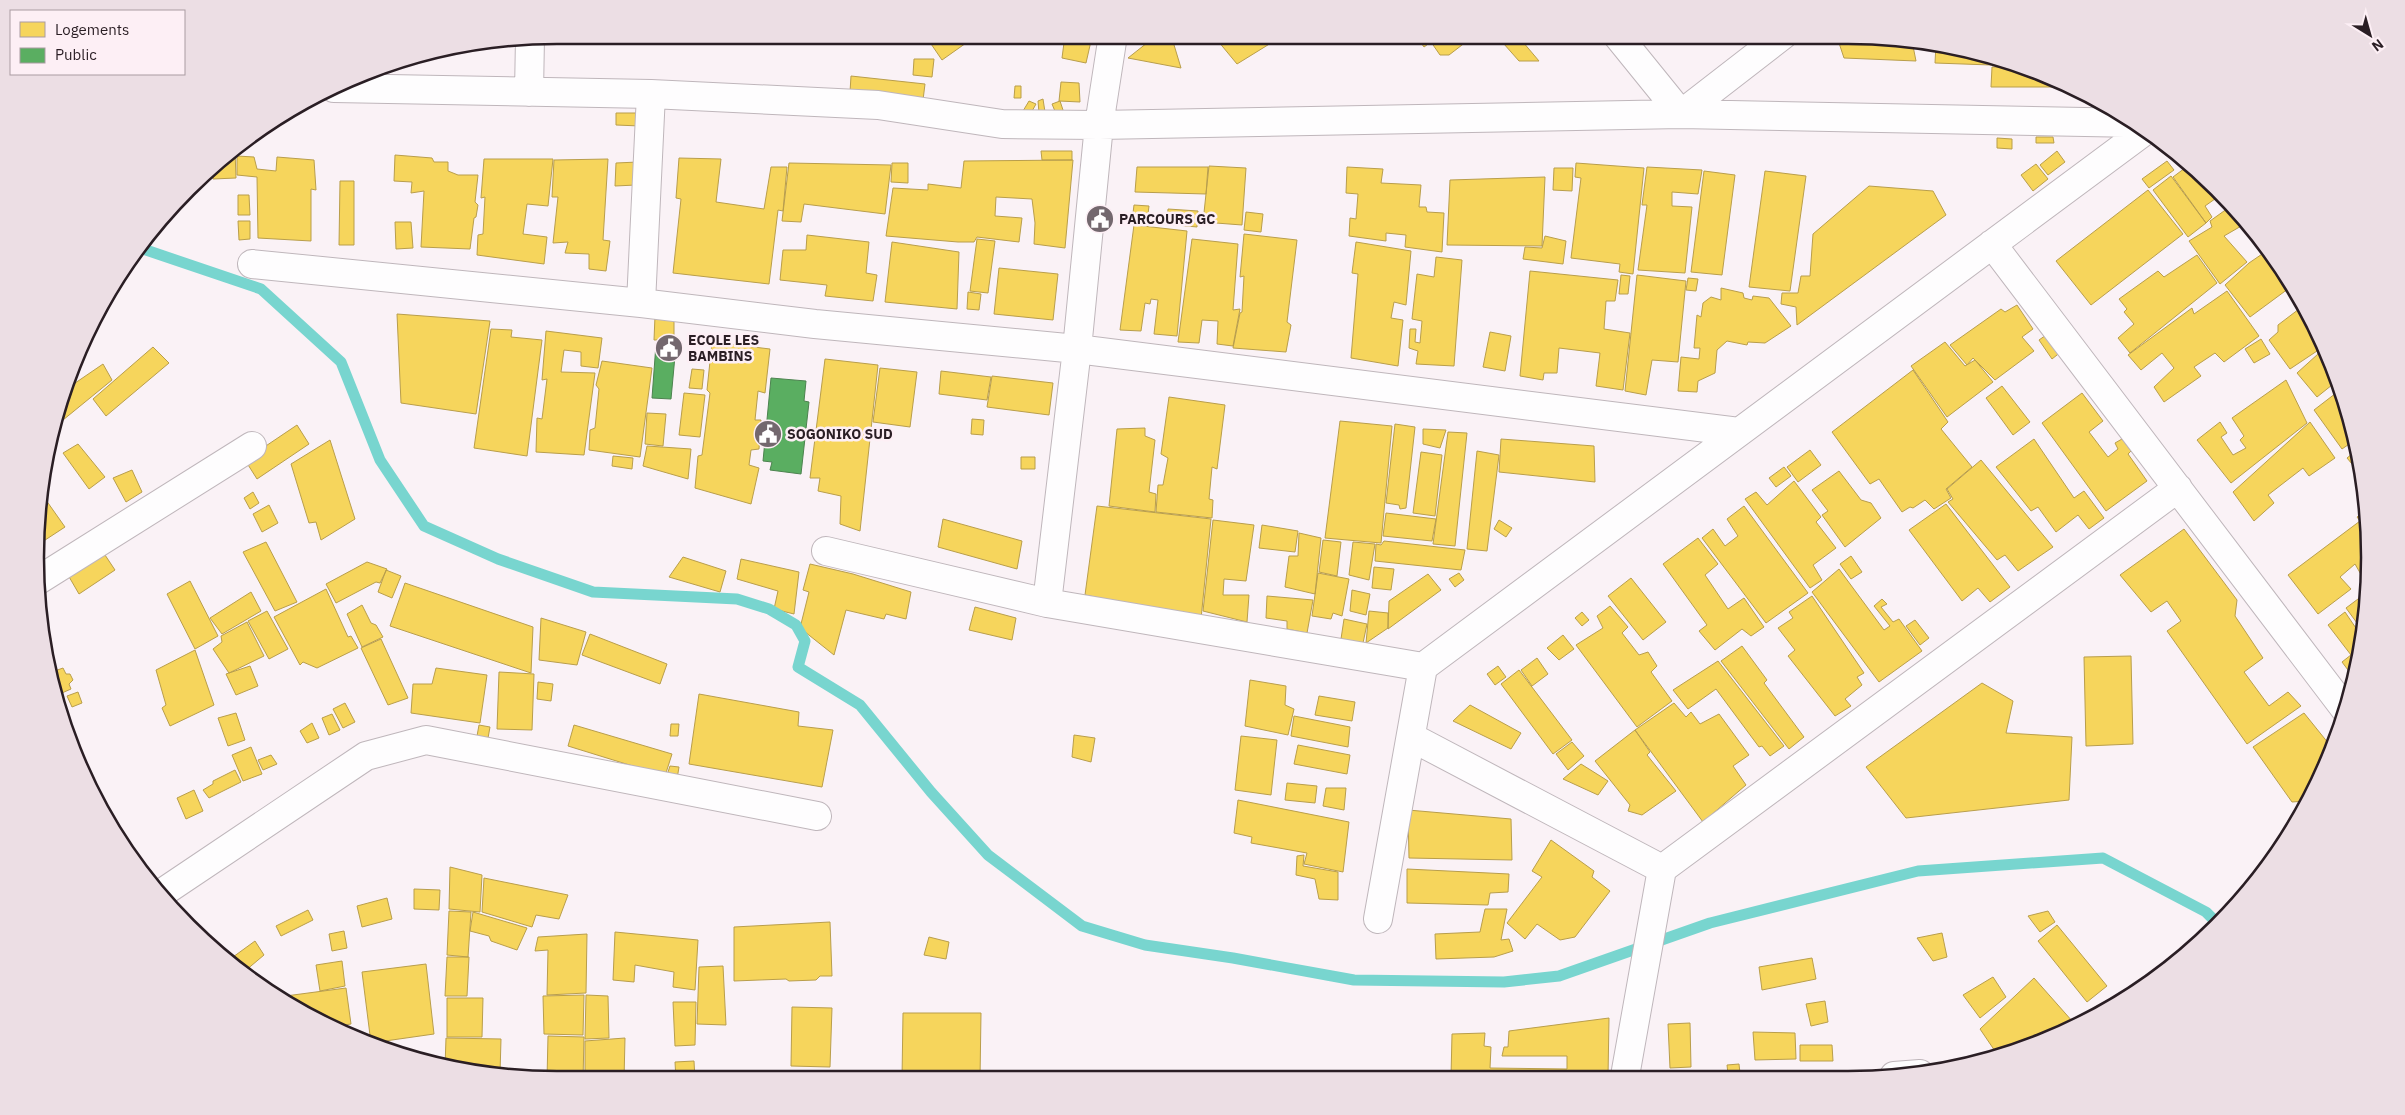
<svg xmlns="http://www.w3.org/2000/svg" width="2405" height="1115" viewBox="0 0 2405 1115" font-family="'IBM Plex Sans',sans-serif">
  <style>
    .homes { fill: #f6d55c; stroke: #b99e4b }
    .public { fill: #5aae61; stroke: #4c834f }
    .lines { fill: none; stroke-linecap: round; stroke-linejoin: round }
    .stream { stroke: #78d5cf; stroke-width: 11 }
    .street-casing { stroke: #bfb6bb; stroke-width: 30 }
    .street { stroke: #fefdfe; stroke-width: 28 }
    .labels { text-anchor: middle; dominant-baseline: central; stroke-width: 5; stroke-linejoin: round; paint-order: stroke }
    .poi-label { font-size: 14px; font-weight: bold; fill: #2a1e24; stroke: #fdeff5; text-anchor: start }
    .rim { fill: none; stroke: #2a1e24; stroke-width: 2.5 }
  </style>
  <rect width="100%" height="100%" fill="#faf2f6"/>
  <path class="homes" d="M938,35H975L976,36L942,60L929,41Z
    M1065,35L1091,41L1086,63L1062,58Z
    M1157,35H1171L1181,68L1128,58Z
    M1213,35H1284L1237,64Z
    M1315,35H1334L1322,44Z
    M1415,35H1475L1449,55H1440L1431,42L1424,47Z
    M1496,35H1517L1539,61H1519Z
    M1840,35L1903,40L1904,45L1913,46L1916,61L1844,58L1837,37Z
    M1936,44L1949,45L2019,66L1935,63Z
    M914,59H934L932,77L913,75Z
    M1992,67H2022L2047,75L2071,87H1991Z
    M851,76L925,84L923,100L850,92Z
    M1061,82L1079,83L1080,102L1059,101Z
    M1015,86H1021V98H1014Z
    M1043,99L1045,112L1039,113L1038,101Z
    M1029,101L1036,104L1031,113L1023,111Z
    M1060,101L1064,113L1057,116L1052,104Z
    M616,113H639L640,126L616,125Z
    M2036,137H2053L2054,143H2036Z
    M1997,138L2012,139V149L1997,148Z
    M235,151L236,178L213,179V165L231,152Z
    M1041,151H1072V160H1042Z
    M2057,151L2065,162L2048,175L2040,165Z
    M395,155L432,158L434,162H448V171L458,175H478L475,202L478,205L476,217L474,218L470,249L421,247L424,191L411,193L412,182L394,181Z
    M237,156L254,157L257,169L276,171L277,157L314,160L316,190L311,189V241L258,238L257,177L237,175Z
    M679,158L721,159L716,202L764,209L771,167H787L783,211L778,210L769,284L673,273L681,199L676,198Z
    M484,159H553L548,206L527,204L523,234L547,237L544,264L477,255L478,235L483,234L485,197L481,198Z
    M608,159L603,240L610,241L606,271L589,269V254L565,253L568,242L553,243L558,197H552L554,160Z
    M1073,160L1065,248L1034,244L1035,223L1032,199L996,197L995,216L1022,218L1019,242L977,237L974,242H958L886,236L893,188L928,190V184L961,188L964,161Z
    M2167,161L2174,170L2149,188L2142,179Z
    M638,162L636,185L615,186L616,163Z
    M789,163L891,165L885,214L804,204L801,222L782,221Z
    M892,163H908V183L891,182Z
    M1576,163L1644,168L1633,274L1619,272L1620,264L1571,258L1581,178L1575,177Z
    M2036,164L2048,179L2033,191L2021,175Z
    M2189,165L2222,194L2205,206L2212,217L2206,223L2173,177Z
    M1209,166L1246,168L1242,225L1203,222Z
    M1137,167H1208L1206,194L1135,192Z
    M1347,167L1383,169L1381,183L1421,185L1419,207H1426L1427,212L1444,213L1442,252L1405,247L1406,235L1386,233V241L1349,236L1350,218L1356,219L1358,194L1346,193Z
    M1647,167L1702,170L1698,194L1672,192V206L1692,207L1685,273L1638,270L1647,205H1642Z
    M1554,168H1573L1572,191L1553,190Z
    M1704,171L1735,175L1722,275L1691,272Z
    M1765,171L1806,176L1790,291L1749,287Z
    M2171,176L2206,223L2188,237L2153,190Z
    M1545,177L1542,246L1447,245L1450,180Z
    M340,181H354V245H339Z
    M1869,186L1933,191L1946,215L1797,325L1796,307L1781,304L1782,293H1798L1801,276H1810L1813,234Z
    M2148,190L2183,234L2091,305L2056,261Z
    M238,195H249L250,215H238Z
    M1134,205L1149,206L1147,222L1132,221Z
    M2231,206L2266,248L2264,250L2243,225L2224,236L2247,262L2220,284L2189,241L2212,227L2210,221Z
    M1168,209L1198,211L1197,227L1167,224Z
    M1246,212L1263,214L1261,232L1244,230Z
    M238,221H250V239L239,240Z
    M395,222H411L413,248L396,249Z
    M1134,225L1187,231L1177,336L1154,334L1158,300L1151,299L1150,304L1145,303L1141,331L1120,330Z
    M1244,234L1297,240L1287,322L1291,325L1286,352L1233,348L1240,313L1242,312L1244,276L1240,277Z
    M807,235L869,242L866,273L877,275L873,301L825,296L827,285L780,280L783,250H806Z
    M1545,236L1566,241L1563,264L1523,259L1525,247L1542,248Z
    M977,239L995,241L988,293L970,291Z
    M1192,239L1238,244L1233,310L1240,309L1233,346L1217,344L1218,321L1202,320L1199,343L1178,342Z
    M892,242L959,252L957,309L885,302Z
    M1356,242L1411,251L1406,305L1394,302L1391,318L1403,320L1398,366L1351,358L1358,274L1352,273Z
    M2268,250L2282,267L2292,286L2250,317L2225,285L2249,263Z
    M2197,255L2217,283L2130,353L2118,338L2134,324L2124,312L2127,309L2119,299L2158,271L2164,277Z
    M1436,257L1462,260L1454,366L1416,364L1418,351L1409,348L1410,329H1416L1415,342L1420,343L1422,321L1412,319L1417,274L1434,277Z
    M999,268L1058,274L1053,320L994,314Z
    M1530,271L1618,280L1615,301H1606L1604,329L1630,333L1623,390L1596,386L1600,353L1559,348L1557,373H1544L1543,380L1520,376Z
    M1621,275L1630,276L1628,294H1619Z
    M1637,275L1686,281L1678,362L1652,360L1646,395L1625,391Z
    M1688,278L1698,279L1696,291L1686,290Z
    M1721,288L1743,293L1744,298L1752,300L1753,296L1769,298L1791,326L1765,343L1748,342L1747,345L1727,341L1717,350L1715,373L1698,381L1697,392L1678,391L1681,357L1699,359L1700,348H1694L1697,315L1701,317L1703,303L1711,297L1721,300Z
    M2227,291L2259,336L2224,362L2215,353L2194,367L2201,376L2164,402L2154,387L2174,368L2162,353L2141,370L2128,355L2192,308L2194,314Z
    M968,292L981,294L979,310L967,309Z
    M2017,305L2033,329L2022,337L2034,351L1995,380L1973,358L1967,365L1950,345L2001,309L2005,312Z
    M2303,306L2330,357L2337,381L2317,397L2297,373L2318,354L2317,351L2290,369L2269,340L2278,332V325Z
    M397,314L490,321L476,414L401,403Z
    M655,316H674V340H654Z
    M491,329L512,330L511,337L542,340L527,456L474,448Z
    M546,331L602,338L598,368L581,366V352L564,350L561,372L595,373L584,455L536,452L537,418L542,419L547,379L542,380Z
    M1490,332L1511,336L1505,371L1483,367Z
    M2049,333L2062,351L2052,359L2039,340Z
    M2261,339L2270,354L2254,363L2245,349Z
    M712,342L770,349L765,393L758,391L755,420H761L759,449L751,450L749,465L759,468L751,504L695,488L698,456L702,455L710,393L707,390Z
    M1945,342L1965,366L1975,360L1993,382L1947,417L1911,366Z
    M153,347L169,363L106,416L93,399Z
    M825,359L878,365L860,531L840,524L841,496L818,491L820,478H810Z
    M602,361L652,368L640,457L589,450L590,430L595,428L599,389L596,385Z
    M103,364L112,380L52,429L62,392Z
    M880,368L917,372L910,427L873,422Z
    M692,369L704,370L702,389L689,388Z
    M1913,370L1948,422L1941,429L1972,467L1946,489L1951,498L1934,509L1925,500L1913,508L1910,507L1902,512L1879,479L1870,484L1832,432Z
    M941,371L991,377L987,400L939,394Z
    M992,376L1053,383L1049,415L987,407Z
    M2286,380L2307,423L2231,483L2197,440L2220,422L2227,433L2221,437L2233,455L2246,448L2240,440L2244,436L2232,418Z
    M2002,386L2030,422L2013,435L1986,398Z
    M2340,390L2355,440L2342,449L2314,410Z
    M684,393L705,395L700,437L679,435Z
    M2082,393L2103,421L2089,432L2108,457L2118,449L2115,443L2122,439L2131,451L2128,454L2147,481L2106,511L2042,423Z
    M1169,397L1225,405L1217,469L1212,467L1209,499L1213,500L1212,518L1156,512L1158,485H1163L1168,458L1161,454Z
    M647,413L666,414L663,446L645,444Z
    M972,419L984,420L983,435L971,434Z
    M1340,421L1392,426L1381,543L1325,538Z
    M2310,422L2335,458L2309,476L2303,468L2268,495L2274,503L2254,521L2233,492Z
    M1395,424L1415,427L1406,508L1400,509L1399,505L1386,503Z
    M297,425L309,444L257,479L245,460Z
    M1145,428V436L1155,440L1149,492L1156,494L1155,512L1109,506L1117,429Z
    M1423,429L1446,430L1440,448L1423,444Z
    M1448,432L1467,433L1455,546L1433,544Z
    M1501,439L1594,446L1595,482L1499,472Z
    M2034,439L2074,498L2084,491L2104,518L2089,529L2078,515L2056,532L2038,507L2031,511L1996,467Z
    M330,440L355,519L321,540L316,522L309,523L291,464Z
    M78,444L105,477L89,489L63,453Z
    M647,446L691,449L688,479L643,466Z
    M2358,449L2360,455L2362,476L2347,458Z
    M1810,450L1821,465L1798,482L1787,467Z
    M1477,451L1499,455L1487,551L1467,549Z
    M1421,452L1442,455L1435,516L1413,513Z
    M613,456L633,458L632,469L612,466Z
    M1021,457H1035V469H1021Z
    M1981,460L2053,547L2018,571L2005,555L1997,560L1948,502L1953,499L1947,489Z
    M1784,467L1791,476L1776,487L1769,478Z
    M132,470L142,492L126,502L113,478Z
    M1839,471L1861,500L1871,503L1881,518L1845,547L1822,515L1828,511L1812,490Z
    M1794,481L1821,517L1816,522L1836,548L1813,565L1822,580L1810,588L1745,499L1756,492L1767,505Z
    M253,492L259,503L250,509L244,498Z
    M41,493L65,527L36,546Z
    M1946,504L2010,587L1990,602L1978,588L1962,601L1909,530Z
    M269,505L278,523L262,532L253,514Z
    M1097,506L1211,519L1201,619L1085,595Z
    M1744,506L1808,593L1766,623L1702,538L1713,529L1725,546L1738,536L1727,519Z
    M2365,511L2370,557L2368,574L2363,578L2355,564L2340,577L2351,589L2318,614L2288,575L2360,521L2357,517Z
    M1386,513L1436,519L1432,541L1383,536Z
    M943,519L1022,541L1017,569L938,547Z
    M1213,520L1254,525L1246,581L1224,579L1223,595H1249L1247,622L1203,611Z
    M1499,520L1512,528L1506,537L1494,529Z
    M1262,525L1298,531L1295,552L1259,548Z
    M2184,529L2237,600L2235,616L2263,658L2244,672L2269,706L2288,692L2301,706L2247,744L2167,631L2181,621L2167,601L2151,612L2120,575Z
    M1299,533L1321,538L1315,594L1285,587L1289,556H1298Z
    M1698,538L1718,564L1705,575L1728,609L1744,598L1764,627L1751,636L1742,629L1715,650L1699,631L1707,625L1663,564Z
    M1323,540L1341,542L1337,576L1319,572Z
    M1384,541L1465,550L1461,570L1375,561L1376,544L1381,545Z
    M266,542L297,602L275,611L243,552Z
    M1353,542L1375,544L1369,580L1349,575Z
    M103,552L115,570L79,594L68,575Z
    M1851,556L1862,572L1851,579L1840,564Z
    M683,557L726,571L720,592L669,577Z
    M741,559L799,572L794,614L774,609L778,591L737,579Z
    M367,562L387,569L380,583L376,582L336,603L326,584Z
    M810,564L853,574L911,592L906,619L886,614L884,619L846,610L834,655L800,628L809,592L803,590Z
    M1374,567L1394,569L1391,590L1372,588Z
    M1839,569L1884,630L1890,626L1874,606L1882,599L1887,604L1881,607L1893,622L1899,619L1922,651L1879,682L1812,592Z
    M386,570L401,576L392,598L378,592Z
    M1318,573L1349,579L1342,616L1333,613L1331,619L1312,616Z
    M1459,573L1464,580L1455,587L1449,579Z
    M1428,574L1441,590L1388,629L1389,601Z
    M1631,578L1666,622L1643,640L1608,596Z
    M190,581L218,636L195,649L167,594Z
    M405,583L533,627L531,673L390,626Z
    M326,589L348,637L351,636L358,648L317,668L303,662L300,665L274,617Z
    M1352,590L1370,594L1366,615L1350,611Z
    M251,592L261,611L222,634L210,618Z
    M2366,593L2364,619L2357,623L2346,608Z
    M1267,596L1313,600L1307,633L1287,629V621L1266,618Z
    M1812,596L1864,673L1857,677L1862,685L1845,699L1851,706L1835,716L1788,656L1795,650L1778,628L1793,618L1789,612Z
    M362,605L371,623L376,625L383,637L362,647L347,614Z
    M1610,606L1628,627L1622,633L1639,655L1648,652L1657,666L1651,672L1672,701L1637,727L1576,645L1603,628L1597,616Z
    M975,607L1016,618L1012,640L969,630Z
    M267,611L288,649L269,659L248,621Z
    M1369,611L1388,613V628L1366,643Z
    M1582,612L1589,620L1582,626L1575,618Z
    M2345,612L2362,637L2361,646L2351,655L2328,625Z
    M541,618L586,632L577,665L539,660Z
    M1344,619L1367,624L1363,643L1341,639Z
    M1915,620L1929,638L1920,645L1906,626Z
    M247,622L264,656L229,673L213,649L222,642L221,636Z
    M42,624L51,639L44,644Z
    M590,634L667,664L660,684L582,655Z
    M1563,635L1574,649L1559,660L1547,648Z
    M381,639L408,698L388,705L361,648Z
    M1742,646L1767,680L1764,683L1804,737L1789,749L1721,661Z
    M2361,647L2360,659L2354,678L2342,662Z
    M195,650L214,705L170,726L162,708L166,705L156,670Z
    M2131,656L2133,744L2086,746L2084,657Z
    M1537,658L1548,674L1532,686L1521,670Z
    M1718,661L1784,746L1770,756L1762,746L1759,747L1716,689L1688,709L1673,690Z
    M250,666L258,686L236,695L226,674Z
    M1498,666L1506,677L1495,685L1487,674Z
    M63,668L66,674H70L73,680L69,684L71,689L55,696L49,673Z
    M436,668L487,675L480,723L411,713L413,684H432Z
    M1519,670L1572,740L1553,754L1501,684Z
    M499,672L534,674L532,730L497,729Z
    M1250,680L1286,686L1285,705L1294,709L1288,735L1245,726Z
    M538,682L553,684L551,701L537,699Z
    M1982,683L2013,701L2006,733L2072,737L2069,800L1906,818L1866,767Z
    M78,692L82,703L72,707L67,696Z
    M699,694L799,712L798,726L833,730L822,787L689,764Z
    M1319,696L1355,702L1352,721L1315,715Z
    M345,703L355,722L343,728L333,709Z
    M1674,703L1686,717L1691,712L1700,724L1719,714L1749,755L1733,766L1746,785L1703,822L1635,730Z
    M1470,705L1521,733L1511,749L1453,721Z
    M236,713L245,740L228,746L218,718Z
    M2304,713L2333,749L2330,757L2305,801L2292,802L2253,747Z
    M332,714L340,730L329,735L322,718Z
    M1294,716L1350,727L1348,747L1291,736Z
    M312,723L319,738L307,743L300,731Z
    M671,724H679L678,736H670Z
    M479,725L490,727L488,738L477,736Z
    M574,725L672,754L665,776L568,746Z
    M1635,730L1650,752L1647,755L1676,791L1642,815L1628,811L1630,805L1595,761Z
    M1074,735L1095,738L1091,762L1072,757Z
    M1241,736L1277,740L1271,795L1235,790Z
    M1572,742L1584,756L1568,770L1556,754Z
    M1298,745L1350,755L1347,774L1294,764Z
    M251,747L262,774L243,781L232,755Z
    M271,755L277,764L263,770L258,760Z
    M1581,764L1608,781L1598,795L1563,779Z
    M670,766L679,767L677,779L666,778Z
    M235,770L241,782L209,798L203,790L213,784V781Z
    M1287,783L1317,786L1315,803L1285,800Z
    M1326,788H1346L1344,810L1323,806Z
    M194,790L203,811L186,819L177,798Z
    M1238,800L1349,822L1343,872L1304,864L1307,853L1251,843L1252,837L1234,833Z
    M1408,810L1511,819L1512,860L1409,858Z
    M1551,840L1594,871L1592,877L1610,891L1575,937L1560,940L1537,924L1525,939L1507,923L1542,877L1532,871Z
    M1304,855L1303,866L1338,872V900L1319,899L1315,879L1296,875L1297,856Z
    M450,867L482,875L480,912L449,909Z
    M1407,869L1509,874L1508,892L1490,893L1488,905L1407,903Z
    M484,878L568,895L559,919L536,915L532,927L482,912Z
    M414,889L440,890L439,910L414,909Z
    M387,898L392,919L362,927L357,906Z
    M1485,909H1507L1501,940L1509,939L1513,951L1494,957L1436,959L1435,934L1480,932Z
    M308,910L313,920L281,936L276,926Z
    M449,911L471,912L468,957L447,955Z
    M2048,911L2055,922L2040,932L2028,916Z
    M473,912L527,928L517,950L491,941L489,936L470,931Z
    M830,922L832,976H820L816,980L789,981L786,979L734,981V927Z
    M2057,925L2107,986L2087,1002L2038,941Z
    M344,931L347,948L332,951L329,934Z
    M615,932L698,940L695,990L673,987L674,972L635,965L634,982L613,980Z
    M1942,933L1947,957L1933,961L1917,938Z
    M587,934L586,993L547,995L548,950L535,951L538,937Z
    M929,937L949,942L946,959L924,955Z
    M255,941L264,955L245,971L233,957Z
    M447,957H469L467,996H445Z
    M1812,958L1816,979L1762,990L1759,967Z
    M342,961L345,986L320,991L316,965Z
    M426,964L434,1034L371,1043L362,972Z
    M723,966L726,1025L697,1024L699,967Z
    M1993,977L2006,997L1980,1018L1963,995Z
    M2034,978L2073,1022L2048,1040L1997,1054L1980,1029Z
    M346,988L351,1024L331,1027L296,1010L278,997Z
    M584,995L583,1035L544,1034L543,996Z
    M586,995L608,996L609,1038L585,1039Z
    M447,998H483L482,1037H447Z
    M1825,1001L1828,1022L1811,1026L1806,1004Z
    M673,1002H696L695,1045L675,1046Z
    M792,1007L832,1008L830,1067L791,1066Z
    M903,1013H981L980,1079H902Z
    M1609,1018L1608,1077H1451L1452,1034L1485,1033L1484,1046L1491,1047L1490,1068L1567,1069V1056H1502L1504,1047H1508L1509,1031Z
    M1690,1023L1691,1067L1670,1068L1668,1024Z
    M1753,1032L1795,1033L1796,1059L1755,1060Z
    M548,1036L584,1037L583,1080L547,1079Z
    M446,1038L501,1039L500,1074L445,1067Z
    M625,1038L624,1080H585V1041Z
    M1800,1045H1832L1833,1061H1800Z
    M694,1061L695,1080H676L675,1062Z
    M1739,1064L1740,1073L1728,1074L1727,1065Z
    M669,1074V1080H645V1075Z"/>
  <path class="public" d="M656,344L676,345L671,399L652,398Z
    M771,378L806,381L804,401L809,402L801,474L770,470L772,462L763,461Z"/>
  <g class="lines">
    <path class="stream" d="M140,248L261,289L341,362L380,460L424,526L498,559L593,592L737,599L769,609L796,625L805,641L798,667L860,705L931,792L988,855L1082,926L1145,945L1233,958L1354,980L1504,982L1559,976L1710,923L1918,871L2103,858L2206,912L2216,922"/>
    <defs>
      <path id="street" d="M1617,35L1681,114L1783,35
        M334,88L651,94L878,105L1002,124L1099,125L1681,114L2138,123
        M529,92L530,38
        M1992,244L2345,709
        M252,264L641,303L815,324L1077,349L1739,432
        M641,303L651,94
        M826,551L1047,603L1423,667
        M37,581L252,446
        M1047,603L1077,349L1099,125L1113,35
        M1411,737L1662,869
        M159,895L366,756L426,740L817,816
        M1378,919L1423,667L2146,130
        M1625,1076L1662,869L2178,488
        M1894,1076L1920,1074"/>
    </defs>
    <use href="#street" class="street-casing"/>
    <use href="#street" class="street"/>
  </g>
  <defs>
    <symbol id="civic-disc" viewBox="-11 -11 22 22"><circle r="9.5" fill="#73686e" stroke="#fdeff5"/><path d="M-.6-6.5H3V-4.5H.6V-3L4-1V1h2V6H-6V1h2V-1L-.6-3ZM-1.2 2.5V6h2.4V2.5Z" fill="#fff"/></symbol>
  </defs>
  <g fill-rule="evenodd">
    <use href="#civic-disc" x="1084" y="203" width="32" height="32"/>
    <use href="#civic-disc" x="653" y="332" width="32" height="32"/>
    <use href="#civic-disc" x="752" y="418" width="32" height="32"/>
  </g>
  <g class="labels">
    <g class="poi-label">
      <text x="1119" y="219">PARCOURS GC</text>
      <text x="688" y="340">ECOLE LES<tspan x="688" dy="16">BAMBINS</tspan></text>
      <text x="787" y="434">SOGONIKO SUD</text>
    </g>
  </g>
  <path d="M0 0H2405V1115H0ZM557 44H1848A513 513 0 0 1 2361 557V558A513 513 0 0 1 1848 1071H557A513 513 0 0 1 44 558V557A513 513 0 0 1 557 44Z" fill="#ecdee4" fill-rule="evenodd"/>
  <path class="rim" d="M557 44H1848A513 513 0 0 1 2361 557V558A513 513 0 0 1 1848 1071H557A513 513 0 0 1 44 558V557A513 513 0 0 1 557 44Z"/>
  <rect x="10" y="10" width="175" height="65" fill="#fdeff5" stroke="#a99ba1"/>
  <rect x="20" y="22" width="25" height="15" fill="#f6d55c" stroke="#a99ba1"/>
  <text x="55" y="35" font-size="15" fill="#2a1e24">Logements</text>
  <rect x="20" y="48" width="25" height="15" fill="#5aae61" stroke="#a99ba1"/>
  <text x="55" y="60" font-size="15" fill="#2a1e24">Public</text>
  <g transform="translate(2370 35) rotate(143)" stroke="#fdeff5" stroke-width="4" paint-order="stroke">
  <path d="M0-4L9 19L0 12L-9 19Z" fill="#2a1e24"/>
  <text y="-8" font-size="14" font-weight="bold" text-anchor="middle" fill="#2a1e24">N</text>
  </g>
</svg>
